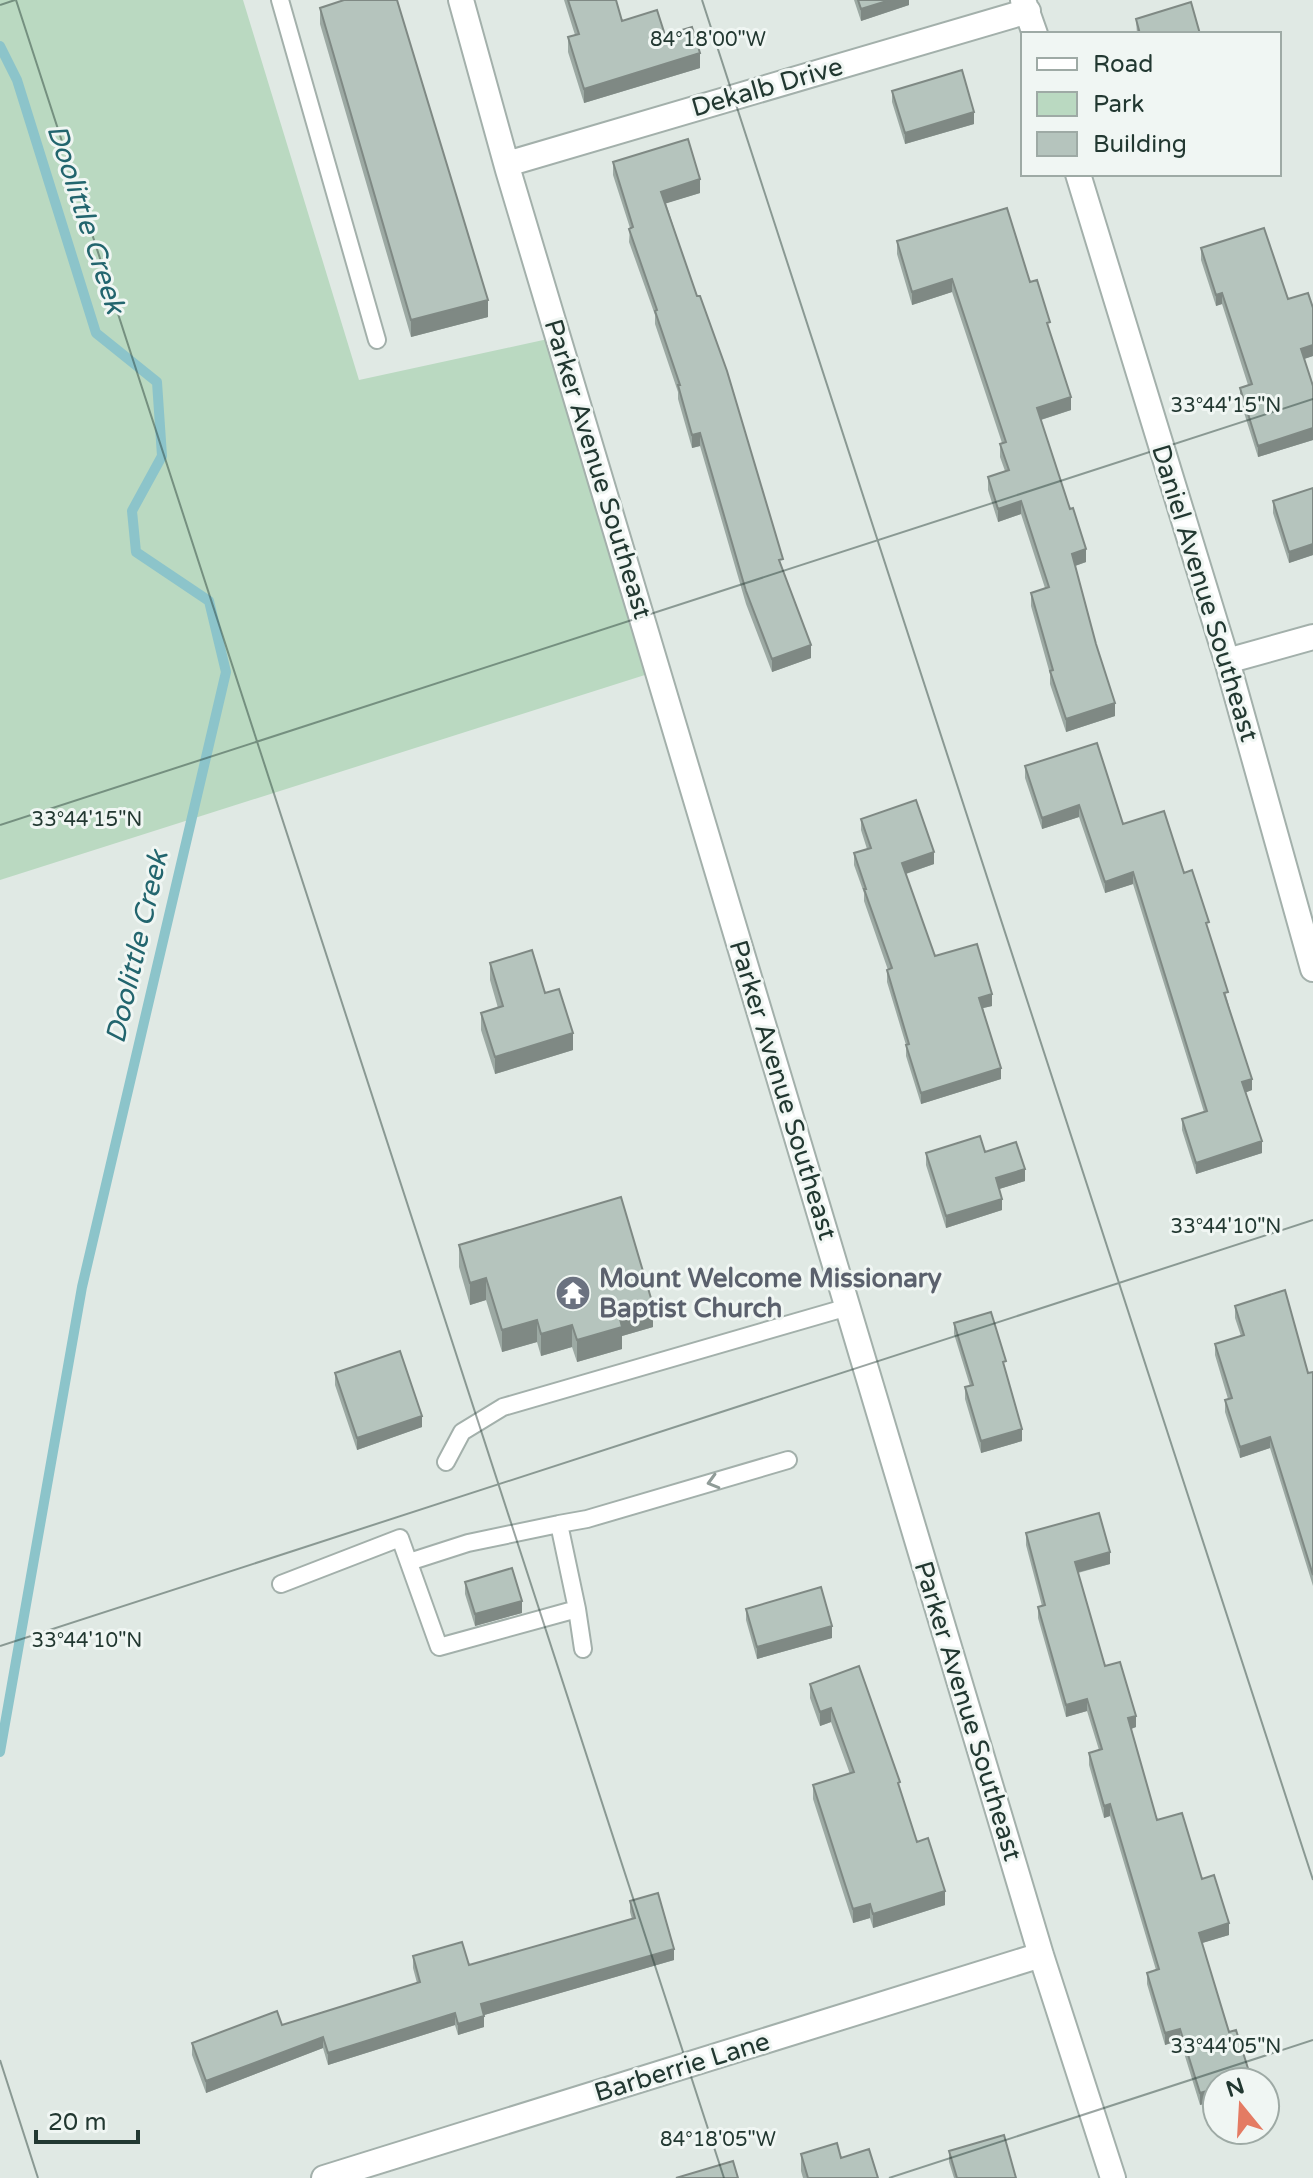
<svg xmlns="http://www.w3.org/2000/svg" width="1313" height="2178" viewBox="0 0 1313 2178" font-family="'Varela Round',sans-serif">
  <style>
    .green { fill: #bad9c1 }
    .lines { fill: none; stroke-linecap: round; stroke-linejoin: round }
    .stream { stroke: #8cc4ca; stroke-width: 10 }
    .service-casing { stroke: #a3b0ab; stroke-width: 20 }
    .minor-casing { stroke: #a3b0ab; stroke-width: 28 }
    .service { stroke: #fff; stroke-width: 16 }
    .minor { stroke: #fff; stroke-width: 24 }
    .wall { fill: #9ca9a3 }
    .shaded-wall { fill: #7f8984 }
    .building { fill: #b5c4bd; stroke: #7f8984; stroke-width: 2 }
    .oneway { stroke: #909c98 }
    .ticks { fill: none; stroke: #223831; stroke-width: 2; stroke-opacity: 0.45 }
    .labels { text-anchor: middle; dominant-baseline: central; stroke-width: 6; stroke-linejoin: round; paint-order: stroke }
    .street-label { font-size: 26px; fill: #223831; stroke: #f0f6f3 }
    .worship-label { font-size: 26px; font-weight: bold; fill: #5b616d; stroke: #f0f6f3; text-anchor: start }
    .water-label { font-size: 28px; font-style: italic; fill: #22656e; stroke: #f0f6f3 }
    .ticks-label { font-size: 20px; text-anchor: middle; fill: #223831; stroke: #f0f6f3; stroke-width: 6; stroke-linejoin: round; paint-order: stroke }
  </style>
  <rect width="100%" height="100%" fill="#e0e9e4"/>
  <path class="green" d="M0,0H243L359,380L557,337L648,674L0,880Z"/>
  <g class="lines">
    <path class="stream" d="M0,46L17,80L96,333L157,382L162,456L132,511L136,552L209,601L226,672L82,1287L0,1752"/>
    <defs>
      <path id="service" d="M280,0L377,340
        M446,1462L462,1432L503,1407L848,1307
        M559,1524L587,1519L788,1460
        M281,1584L400,1538L439,1647L577,1609L559,1524L468,1543L409,1562
        M577,1609L583,1649"/>
      <path id="minor" d="M461,0L508,170L1041,1955L1113,2178
        M1023,0L1035,34
        M507,164L1028,11
        M1078,174L1227,661L1313,969
        M1227,661L1313,637
        M324,2178L1041,1955"/>
    </defs>
    <use href="#service" class="service-casing"/>
    <use href="#minor" class="minor-casing"/>
    <use href="#service" class="service"/>
    <use href="#minor" class="minor"/>
  </g>
  <path class="wall" d="M564,0H616L622,21L665,35L700,68L584,103L568,52V37L575,35Z
    M854,0H909V5L861,21Z
    M320,8L488,317L411,337L320,24Z
    M1136,19L1200,34H1137Z
    M892,91L974,124L905,144L892,102Z
    M613,162L700,193L666,203L811,658L772,672L746,604L700,446L692,448L678,399V392L655,324V315L629,242L630,228L613,175Z
    M897,241L1030,282L1050,334L1071,410L1041,420L1086,562L1075,566L1115,716L1066,732L1050,684V674L1031,606V593L1045,588L1021,514L998,522L988,490V477L1005,471L1000,457V444L1002,443L952,292L912,305L897,254Z
    M1201,248L1288,299L1313,356L1304,359L1313,386V440L1258,457L1240,400V388L1248,385L1222,304L1216,306L1201,260Z
    M1313,488V555L1289,563L1273,513V501Z
    M1025,766L1123,824L1184,873L1209,933L1252,1090L1246,1092L1262,1153L1196,1174L1182,1130V1119L1204,1112L1133,884L1105,893L1079,817L1042,829L1025,778Z
    M861,819L934,864L906,874L935,956L992,1006L983,1008L1001,1079L921,1104L906,1056V1045L887,982V970H888L864,901V893L854,865V853L867,849L861,830Z
    M490,963L573,1050L495,1074L481,1030V1013L498,1008L490,980Z
    M985,1152L1025,1181L999,1189L1002,1210L946,1228L926,1165V1153Z
    M459,1245L653,1327L622,1336V1349L577,1362L572,1347L541,1356L537,1342L502,1352L486,1300L470,1305L459,1267Z
    M1235,1306L1308,1373L1313,1372V1586L1270,1448L1240,1458L1225,1412V1400L1228,1399L1215,1355V1344L1241,1336L1235,1318Z
    M954,1323L1006,1372L1022,1441L981,1453L965,1399V1387L970,1386L954,1334Z
    M335,1373L422,1427L357,1450L335,1385Z
    M1026,1533L1110,1564L1078,1573L1105,1666L1136,1727L1131,1729L1157,1820L1202,1879L1229,1935L1202,1943L1229,2032L1251,2082H1217V2100L1200,2105L1180,2040L1165,2045L1147,1984V1973L1156,1970L1110,1816L1104,1818L1089,1765V1753L1099,1750L1087,1711L1066,1717L1038,1618V1607L1042,1606L1026,1545Z
    M465,1582L522,1613L475,1626L465,1594Z
    M746,1609L832,1638L757,1659L746,1620Z
    M810,1684L900,1789L917,1842L945,1905L873,1928L870,1918L853,1923L813,1799V1785L850,1774L831,1722L820,1726L810,1698Z
    M630,1901L674,1960L484,2015V2027L458,2035L455,2025L328,2065L323,2048L206,2093L192,2055V2043L282,2025L417,1983L413,1968V1956L469,1965L632,1919L630,1912Z
    M949,2151L1016,2178H954L949,2162Z
    M801,2154L841,2158L878,2178H803L801,2171Z"/>
  <path class="shaded-wall" d="M890,0H909V5L861,21V9Z
    M700,53V68L584,103V89Z
    M974,112V124L905,144V133Z
    M700,179V193L661,205V192Z
    M952,279V292L912,305V292Z
    M1222,293V304L1216,306V295Z
    M488,300V317L411,337V320Z
    M1313,345V356L1301,360V349Z
    M1071,397V410L1037,421V408Z
    M1313,428V440L1258,457V446Z
    M700,433V446L692,448V435Z
    M1021,501V514L998,522V509Z
    M1313,544V555L1289,563V552Z
    M1086,549V562L1072,567V554Z
    M811,645V658L772,672V659Z
    M1115,703V716L1066,732V719Z
    M1079,805V817L1042,829V818Z
    M934,852V864L902,875V863Z
    M1133,872V884L1105,893V882Z
    M992,994V1006L979,1009V998Z
    M573,1033V1050L495,1074V1057Z
    M1001,1068V1079L921,1104V1093Z
    M1252,1079V1090L1242,1094V1082Z
    M1262,1141V1153L1196,1174V1163Z
    M1025,1169V1181L996,1190V1178Z
    M1002,1199V1210L946,1228V1216Z
    M486,1278V1300L470,1305V1283Z
    M653,1305V1327L622,1336V1349L577,1362V1340L619,1315Z
    M537,1320V1342L502,1352V1330Z
    M572,1325V1347L541,1356V1334Z
    M422,1416V1427L357,1450V1438Z
    M1022,1429V1441L981,1453V1441Z
    M1270,1437V1448L1240,1458V1447Z
    M1110,1552V1564L1075,1573V1562Z
    M522,1601V1613L475,1626V1614Z
    M832,1626V1638L757,1659V1647Z
    M1087,1699V1711L1066,1717V1705Z
    M831,1708V1722L820,1726V1712Z
    M1136,1716V1727L1128,1730V1718Z
    M1110,1804V1816L1104,1818V1806Z
    M945,1891V1905L873,1928V1914Z
    M870,1904V1918L853,1923V1909Z
    M1229,1923V1935L1199,1944V1933Z
    M674,1949V1960L481,2016V2004Z
    M455,2013V2025L328,2065V2053Z
    M484,2016V2027L458,2035V2024Z
    M1180,2029V2040L1165,2045V2033Z
    M323,2037V2048L206,2093V2081Z
    M1251,2078V2082H1237Z
    M1217,2088V2100L1200,2105V2093Z"/>
  <path class="building" d="M344,0H397L488,300L411,320L320,8Z
    M568,0H616L622,21L657,10L665,35L692,27L700,53L584,89L568,37L579,34Z
    M858,0H890L861,9Z
    M1191,2L1200,34H1140L1136,19Z
    M962,70L974,112L905,133L892,91Z
    M688,139L700,179L661,192L697,296H700L727,371L783,559L779,560L811,645L772,659L746,591L700,433L692,435L678,385H680L655,311L657,310L629,229L633,227L613,162Z
    M1007,208L1030,282L1037,280L1050,322L1047,323L1071,397L1037,408L1070,509L1073,508L1086,549L1072,554L1096,644L1115,703L1066,719L1050,671L1053,670L1031,593L1049,587L1021,501L998,509L988,477L1009,470L1000,444L1006,442L952,279L912,292L897,241Z
    M1264,228L1288,299L1308,293L1313,308V345L1301,349L1313,386V428L1258,446L1240,388L1252,384L1222,293L1216,295L1201,248Z
    M1313,488V544L1289,552L1273,501Z
    M1097,743L1123,824L1164,811L1184,873L1192,870L1209,922L1206,923L1228,992L1224,993L1252,1079L1242,1082L1262,1141L1196,1163L1182,1119L1207,1111L1133,872L1105,882L1079,805L1042,818L1025,766Z
    M916,800L934,852L902,863L935,956L977,944L992,994L979,998L1001,1068L921,1093L906,1045L909,1044L887,970L892,968L864,889H866L854,853L871,848L861,819Z
    M532,950L545,993L559,989L573,1033L495,1057L481,1013L503,1006L490,963Z
    M980,1136L985,1152L1016,1142L1025,1169L996,1178L1002,1199L946,1216L926,1153Z
    M621,1197L653,1305L619,1315L622,1327L577,1340L572,1325L541,1334L537,1320L502,1330L486,1278L470,1283L459,1245Z
    M1285,1290L1308,1373L1313,1372V1575L1270,1437L1240,1447L1225,1400L1232,1398L1215,1344L1244,1335L1235,1306Z
    M991,1312L1006,1361L1003,1362L1022,1429L981,1441L965,1387L973,1385L954,1323Z
    M400,1351L422,1416L357,1438L335,1373Z
    M1099,1513L1110,1552L1075,1562L1105,1666L1120,1662L1136,1716L1128,1718L1157,1820L1182,1813L1202,1879L1214,1875L1229,1923L1199,1933L1229,2032L1236,2030L1251,2078L1237,2082H1217V2088L1200,2093L1180,2029L1165,2033L1147,1973L1159,1969L1110,1804L1104,1806L1089,1753L1102,1749L1087,1699L1066,1705L1038,1607L1045,1605L1026,1533Z
    M512,1568L522,1601L475,1614L465,1582Z
    M821,1587L832,1626L757,1647L746,1609Z
    M859,1666L900,1782L898,1783L917,1842L928,1838L945,1891L873,1914L870,1904L853,1909L813,1785L854,1772L831,1708L820,1712L810,1684Z
    M658,1893L674,1949L481,2004L484,2016L458,2024L455,2013L328,2053L323,2037L206,2081L192,2043L277,2011L282,2025L420,1982L413,1956L462,1942L469,1965L635,1918L630,1901Z
    M1004,2135L1016,2178H957L949,2151Z
    M837,2143L841,2158L869,2149L878,2178H808L801,2154Z
    M733,2161L738,2178H676Z"/>
  <defs><path id="oneway-chevron" d="M-2-3.5L2.5 0L-2 3.5" fill="none" stroke-width="1.6" stroke-linecap="round" stroke-linejoin="round" transform="scale(2)"/></defs>
  <use class="oneway" href="#oneway-chevron" transform="translate(713 1482) rotate(164)"/>
  <path class="ticks" d="M16,0L724,2178M702,0L1313,1880M0,5L15,0M0,825L1313,399M0,1646L1313,1220M0,2060L38,2178M889,2178L1313,2040"/>
  <defs>
    <symbol id="temple-disc" viewBox="-11 -11 22 22"><circle r="9.5" fill="#6b7280" stroke="#f0f6f3"/><path d="M0-6L5-2H3V0L6.5 2.5H4V6H1.5V3h-3V6H-4V2.5H-6.5L-3 0V-2H-5Z" fill="#fff"/></symbol>
  </defs>
  <g fill-rule="evenodd">
    <use href="#temple-disc" x="553" y="1273" width="40" height="40"/>
  </g>
  <g class="labels">
    <g class="street-label">
      <text transform="translate(767 87) rotate(-16)">Dekalb Drive</text>
      <text transform="translate(598 469) rotate(73)">Parker Avenue Southeast</text>
      <text transform="translate(1205 593) rotate(73)">Daniel Avenue Southeast</text>
      <text transform="translate(783 1090) rotate(73)">Parker Avenue Southeast</text>
      <text transform="translate(968 1711) rotate(73)">Parker Avenue Southeast</text>
      <text transform="translate(682 2067) rotate(-17)">Barberrie Lane</text>
    </g>
    <g class="worship-label">
      <text x="599" y="1278">Mount Welcome Missionary<tspan x="599" dy="30">Baptist Church</tspan></text>
    </g>
    <g class="water-label">
      <text transform="translate(86 219) rotate(72)">Doolittle Creek</text>
      <text transform="translate(137 947) rotate(-77)">Doolittle Creek</text>
    </g>
  </g>
  <g class="ticks-label">
    <text x="708" y="46">84°18'00"W</text>
    <text x="1226" y="412">33°44'15"N</text>
    <text x="87" y="826">33°44'15"N</text>
    <text x="1226" y="1233">33°44'10"N</text>
    <text x="87" y="1647">33°44'10"N</text>
    <text x="1226" y="2053">33°44'05"N</text>
    <text x="718" y="2146">84°18'05"W</text>
  </g>
  <rect x="1021" y="32" width="260" height="144" fill="#f0f6f3" stroke="#9eaaa5" stroke-width="2"/>
  <rect x="1037" y="58" width="40" height="12" fill="#ffffff" stroke="#9eaaa5" stroke-width="2"/>
  <text x="1093" y="72" font-size="24" fill="#223831">Road</text>
  <rect x="1037" y="92" width="40" height="24" fill="#bad9c1" stroke="#9eaaa5" stroke-width="2"/>
  <text x="1093" y="112" font-size="24" fill="#223831">Park</text>
  <rect x="1037" y="132" width="40" height="24" fill="#b5c4bd" stroke="#9eaaa5" stroke-width="2"/>
  <text x="1093" y="152" font-size="24" fill="#223831">Building</text>
  <g transform="translate(1241 2106) rotate(342)"><circle r="38" fill="#f0f6f3" stroke="#9eaaa5" stroke-width="2"/>
  <path d="M0-6L14 30L0 20L-14 30Z" fill="#e47b63"/>
  <text y="-12" font-size="22" font-weight="bold" text-anchor="middle" fill="#223831">N</text>
  </g>
  <path d="M36 2130v12h102v-12" fill="none" stroke="#223831" stroke-width="4"/>
  <text x="48" y="2130" font-size="24" fill="#223831" stroke="#f0f6f3" stroke-width="6" paint-order="stroke">20 m</text>
</svg>
